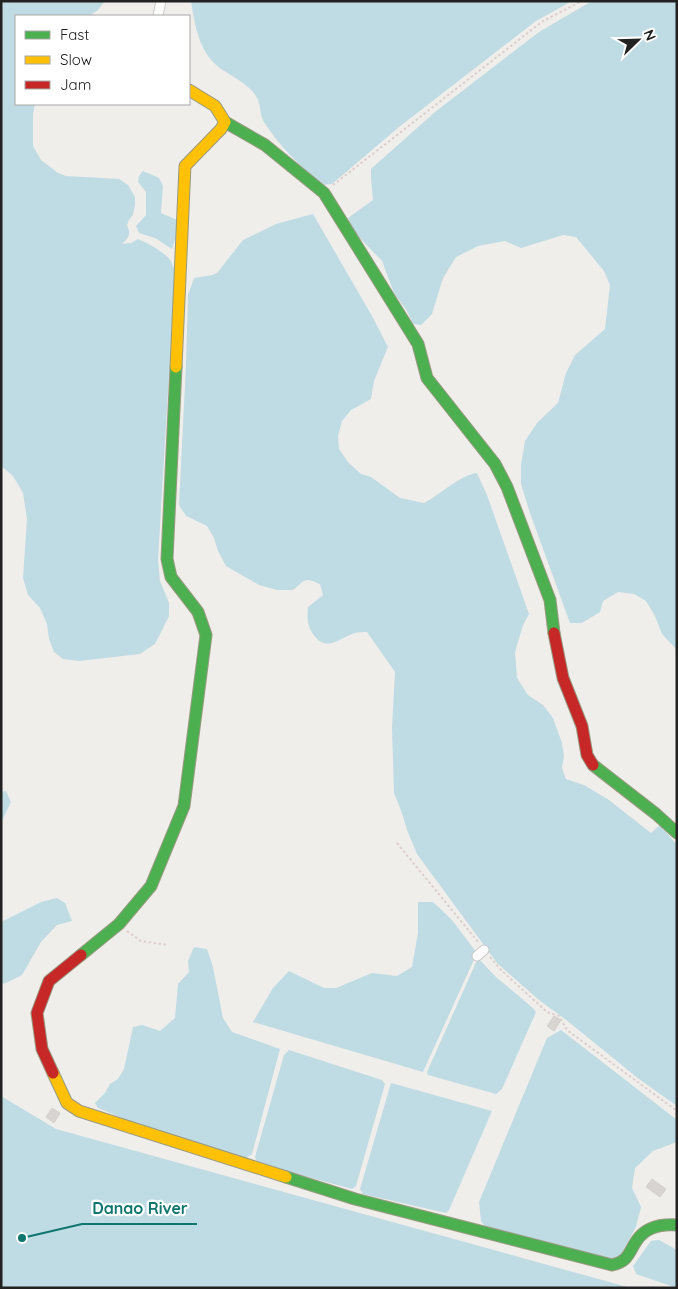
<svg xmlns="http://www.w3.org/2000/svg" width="678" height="1289" viewBox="0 0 678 1289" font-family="Quicksand,sans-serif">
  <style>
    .water { fill: #bfdbe3 }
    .building { fill: #d7d4d2; stroke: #d3d0cc }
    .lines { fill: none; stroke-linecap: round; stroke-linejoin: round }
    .street-casing { stroke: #c9c8c7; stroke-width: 11 }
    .fast-casing { stroke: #999a82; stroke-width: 13 }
    .slow-casing { stroke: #999a82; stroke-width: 13 }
    .jam-casing { stroke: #999a82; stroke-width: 13 }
    .path { stroke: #dccecd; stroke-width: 2; stroke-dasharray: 2.5 2.5; stroke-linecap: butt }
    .street { stroke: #fdfcfc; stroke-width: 9 }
    .fast { stroke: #4caf50; stroke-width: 11 }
    .slow { stroke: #ffc107; stroke-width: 11 }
    .jam { stroke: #c62828; stroke-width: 11 }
    .leader { fill: none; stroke: #0f766e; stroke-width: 2 }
    .callout-dot { fill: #0f766e; stroke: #fff; stroke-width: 2 }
    .callout-label { font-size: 16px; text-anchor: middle; font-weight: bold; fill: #0f766e; stroke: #fff; stroke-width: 4.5; stroke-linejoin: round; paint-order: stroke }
  </style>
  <rect width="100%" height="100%" fill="#f0eeeb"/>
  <path class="water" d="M1,1H105L98,10L89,16H16V104H35L33,114V146L41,160L58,173L66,176L119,179L128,185L135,197V205L133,215L129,220L127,225C131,234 129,238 122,244L131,243L138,239C147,243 165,252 170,260C172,263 174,268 175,272L158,560L160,581L169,603V616L155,644L140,654L79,661L63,659L54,652L49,639L47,624L40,608L28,595L23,578L27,519L23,493L13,476L1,466Z
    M191,1H572L536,21L399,127L332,184L320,185C300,165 279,146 264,122C258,112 263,102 252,91C244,82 232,76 221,69C199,53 195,26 191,1Z
    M592,1H677V650L662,634L655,616L646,601L634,594L618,592L603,601L600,612L582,623H570L530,513L521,484V465L525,441L537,423L558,403L566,373L575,355L605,329L610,285L604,271L576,237L563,235L521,248L505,241L478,246L456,257L443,278L432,314L421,325L413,324L407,311L394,293L382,261L353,231L348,218L373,200L371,179V169L435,112L539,32Z
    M143,171L159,178L163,186L161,213L177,220L176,237L172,249L155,238L139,233L136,226L146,215V192L138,182L139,176Z
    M313,214L372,316L388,347L374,381L371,399L351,410L342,421L338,436L339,449L348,462L361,474L371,477L400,498L424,503C440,495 460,475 477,473L487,495L529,614L523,625L515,652L517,678L528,695L543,705L553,718L562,743L564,756L562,768L566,779L584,785L609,800L651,833L660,825L677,845V1106L639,1079L565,1019L539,1000L497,963L417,854L407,830L402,813L394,793L392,728L395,672L367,632C363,632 358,632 355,633C340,637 327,654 313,634C307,625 307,617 308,607L323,595L320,584C304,577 306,579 293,590H277L259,585L226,566L218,551L214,538L207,526L186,516L179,505L186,365L188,295L194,278L212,275L217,273L243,240L276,224Z
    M6,791L11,802L1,823V792Z
    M57,898L65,903L72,921L57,925L41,942L22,975L6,983L1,984V922L41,902Z
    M418,902H433L451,919L477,953L423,1072L253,1022L273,988L289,971L324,988H336L372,973L397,976L412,967L418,933Z
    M194,947L207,949L213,967L223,1018L232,1032L280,1049L252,1154L246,1158L149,1129L98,1108L95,1103L105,1093L110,1084L118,1079L124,1069L133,1027L142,1025L160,1031L175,1018L178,984L189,972L188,961Z
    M478,958L496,977L534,1009L536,1012L502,1089L496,1094L428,1075L427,1072Z
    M561,1030L677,1120V1142L653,1151L635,1168L632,1188L641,1207L636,1227L620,1256L610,1261L486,1228L481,1221L479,1202L547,1038Z
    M289,1050L382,1080L385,1084L356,1186L352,1189L257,1163L255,1157L284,1055Z
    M391,1083L492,1111L449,1210L446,1213L363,1194L360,1189Z
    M1,1096L56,1129L631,1288H1Z
    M659,1240L677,1250V1288L636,1274L633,1266L651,1241Z"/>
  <path class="building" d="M554,1016L561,1020L554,1031L547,1026Z
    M52,1108L60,1113L54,1123L46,1117Z
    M652,1179L666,1189L660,1197L646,1187Z"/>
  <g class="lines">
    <defs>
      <path id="street" d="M158,16L161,1
        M477,956L484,950"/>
      <path id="fast" d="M225,122L265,145L324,193L418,344L427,378L495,464L507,487L550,600L554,633
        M593,765L656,814L677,833
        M81,955L119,924L151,886L184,806L206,635L198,612L171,577L167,559L176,367
        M286,1177L355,1199L612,1265C629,1261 628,1253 637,1240C646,1227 662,1224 677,1225"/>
      <path id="slow" d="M176,367L185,166L221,129L225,122L215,106L189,90
        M53,1073L67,1103L79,1111L286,1177"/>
      <path id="jam" d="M554,633L563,678L582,726L587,755L593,765
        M53,1073L42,1049L37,1013L49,981L81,955"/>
    </defs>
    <use href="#street" class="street-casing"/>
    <use href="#fast" class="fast-casing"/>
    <use href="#slow" class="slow-casing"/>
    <use href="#jam" class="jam-casing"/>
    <path class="path" d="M333,185L543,21L582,1
      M397,843L479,943
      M127,931L141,941L168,945
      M490,957L502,971L547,1012L559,1016L567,1030L677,1111"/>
    <use href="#street" class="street"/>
    <use href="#fast" class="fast"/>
    <use href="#slow" class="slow"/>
    <use href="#jam" class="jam"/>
  </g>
  <path class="leader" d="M22 1238L82 1224H197"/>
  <circle class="callout-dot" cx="22" cy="1238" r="5"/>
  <g class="callout-label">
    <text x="140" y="1214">Danao River</text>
  </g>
  <rect width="678" height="1289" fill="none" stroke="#222222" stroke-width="5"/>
  <rect x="15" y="15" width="175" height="90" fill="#ffffff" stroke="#a7a7a7"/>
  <rect x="25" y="31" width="25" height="8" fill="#4caf50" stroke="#a7a7a7"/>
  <text x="60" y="40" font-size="15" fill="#222222">Fast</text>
  <rect x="25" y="56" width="25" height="8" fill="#ffc107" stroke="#a7a7a7"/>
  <text x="60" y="65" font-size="15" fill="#222222">Slow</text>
  <rect x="25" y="81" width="25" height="8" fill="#c62828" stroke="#a7a7a7"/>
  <text x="60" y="90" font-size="15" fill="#222222">Jam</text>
  <g transform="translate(638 40) rotate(67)" stroke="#ffffff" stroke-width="4" paint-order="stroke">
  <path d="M0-4L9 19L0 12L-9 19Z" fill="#222222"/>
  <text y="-8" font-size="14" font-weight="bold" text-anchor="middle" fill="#222222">N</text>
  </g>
</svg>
